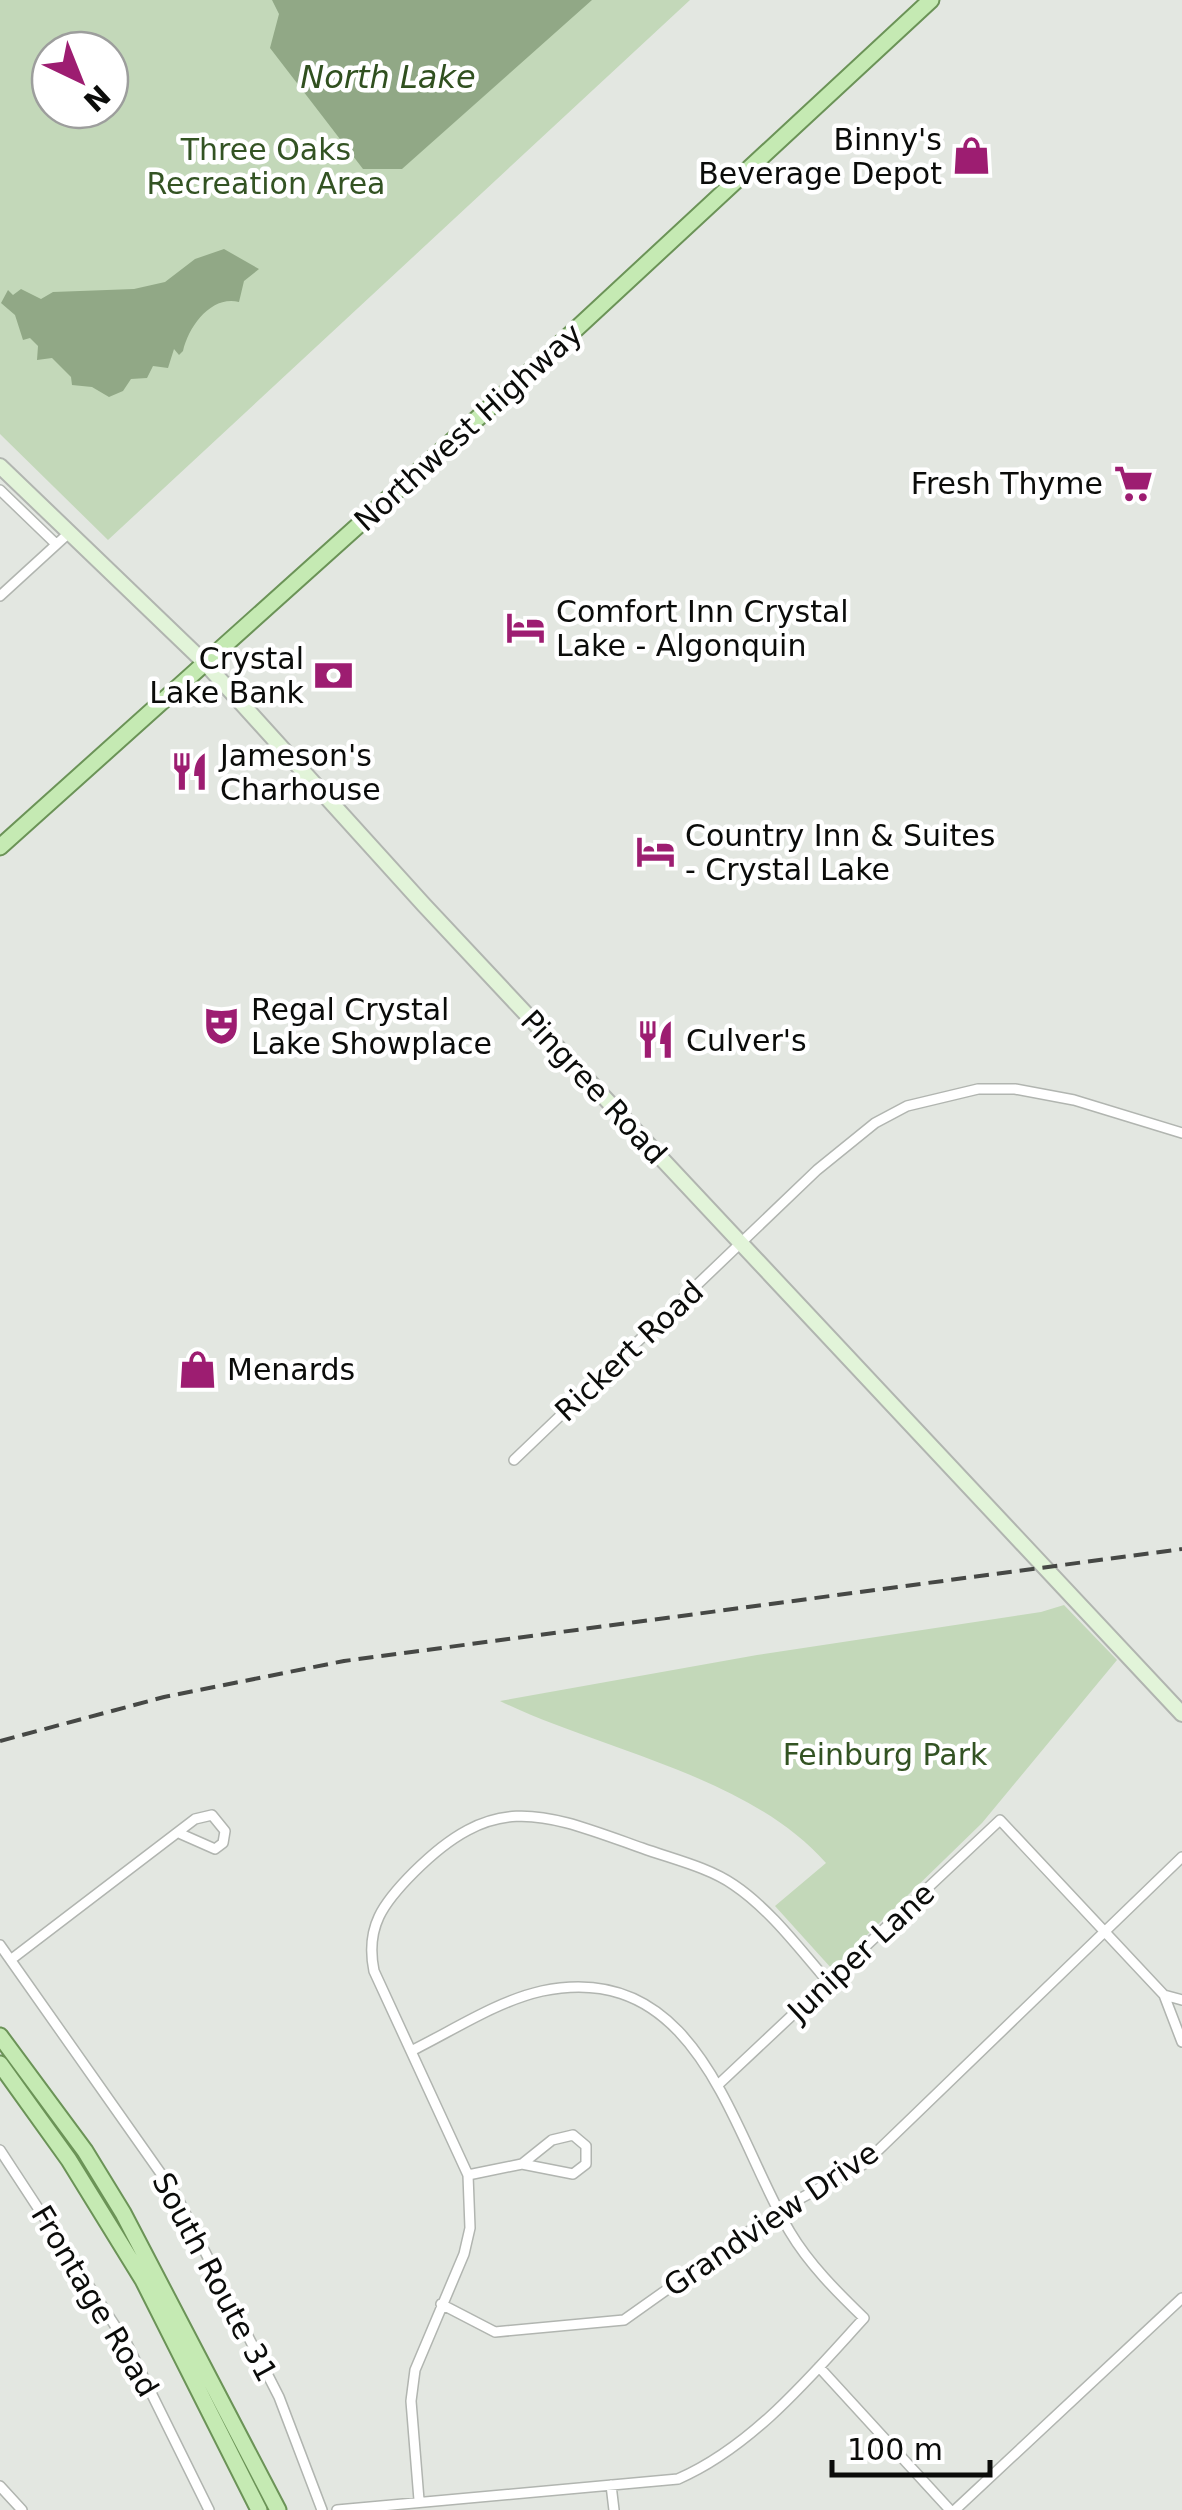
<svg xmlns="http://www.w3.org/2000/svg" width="1182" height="2510" viewBox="0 0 1182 2510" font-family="'DejaVu Sans',sans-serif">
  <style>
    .green { fill: #c3d8b9; fill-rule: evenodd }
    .water { fill: #91a886 }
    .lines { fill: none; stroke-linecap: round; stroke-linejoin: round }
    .street-casing { stroke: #b1b5b0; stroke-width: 12 }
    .secondary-casing { stroke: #b1b5b0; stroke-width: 18 }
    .primary-casing { stroke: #6b9357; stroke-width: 19 }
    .street { stroke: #fff; stroke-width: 9 }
    .secondary { stroke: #e2f4d9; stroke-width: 14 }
    .primary { stroke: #c5eab3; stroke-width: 15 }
    .rail { stroke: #464845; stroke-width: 4; stroke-dasharray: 15 8; stroke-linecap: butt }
    .labels { text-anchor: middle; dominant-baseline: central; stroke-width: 9; stroke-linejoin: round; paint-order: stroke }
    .poi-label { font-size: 30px; fill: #0b0c0a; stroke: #fff; text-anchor: start }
    .park-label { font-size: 30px; fill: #335323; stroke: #fff }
    .street-label { font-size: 30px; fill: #0b0c0a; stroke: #fff }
    .water-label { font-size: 32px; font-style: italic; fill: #30501f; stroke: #fff }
  </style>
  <rect width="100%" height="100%" fill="#e3e7e1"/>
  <path class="green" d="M0,0H690L108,540L0,434ZM50,50H110V110H50Z
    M1064,1605L1117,1660L982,1823L832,1969L775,1906L826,1863C748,1775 603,1751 500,1701L757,1655L1041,1612Z"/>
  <path class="water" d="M272,0H592L402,169H363L270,48L279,14Z
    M224,249L259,269L244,281L239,302C212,295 189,325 183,351L179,355L174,349L168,368L153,366L147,378L131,379L123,391L109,397L92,387L72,385L71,377L52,358L37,360L38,346L30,338L23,340L15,315L1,303L8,290L13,295L21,289L41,299L53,292L134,289L165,282L195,259Z"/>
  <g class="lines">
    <defs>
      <path id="street" d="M0,490L56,544
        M0,596L70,532
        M514,1460L817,1170L875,1123L907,1106L978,1089H1015L1074,1100L1182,1133
        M0,1945L176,2195L279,2397L322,2510
        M13,1958L195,1819L212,1815L225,1831L223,1843L215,1849L181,1834
        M1164,1995L1182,2000
        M720,2083L1000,1820L1164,1995L1182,2042
        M0,2150L127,2344L209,2510
        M468,2175L522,2164L573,2174L586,2164V2146L573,2135L552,2140L522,2164
        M441,2304L495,2332L624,2320L779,2210L864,2164L1182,1857
        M819,2367L950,2510
        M611,2485L614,2510
        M0,2486L22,2510
        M419,2500L411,2401L415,2370L464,2254L470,2228L468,2175L374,1971C365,1927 383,1903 414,1872C496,1790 543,1813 642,1848C672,1859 708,1867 734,1885C771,1910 801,1951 830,1984
        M337,2510L678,2479C752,2447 811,2376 864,2318C837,2292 809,2264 790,2232C732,2134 699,1958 542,1991C497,2001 452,2031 411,2051
        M955,2510L1182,2298"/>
      <path id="secondary" d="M0,466L205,663L424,905L1182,1714"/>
      <path id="primary" d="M0,847L548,355L931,0
        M0,2036L85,2151L123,2213L278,2510
        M0,2064L69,2160L143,2280L259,2510"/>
    </defs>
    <use href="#street" class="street-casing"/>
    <use href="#secondary" class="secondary-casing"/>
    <use href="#primary" class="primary-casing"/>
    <use href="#street" class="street"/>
    <use href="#secondary" class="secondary"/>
    <use href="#primary" class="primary"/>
    <path class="rail" d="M0,1741L164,1697L344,1661L1182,1549"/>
  </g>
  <defs>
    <symbol id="shop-bare" viewBox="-9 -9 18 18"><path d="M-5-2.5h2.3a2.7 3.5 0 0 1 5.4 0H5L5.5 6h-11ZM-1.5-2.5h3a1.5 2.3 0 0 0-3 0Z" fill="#9d1d71" stroke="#fff" stroke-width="2.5" paint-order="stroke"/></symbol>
    <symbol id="supermarket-bare" viewBox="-9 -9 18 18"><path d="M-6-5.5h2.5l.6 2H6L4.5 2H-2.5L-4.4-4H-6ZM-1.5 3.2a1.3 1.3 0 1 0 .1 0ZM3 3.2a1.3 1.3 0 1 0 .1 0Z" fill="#9d1d71" stroke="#fff" stroke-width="2.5" paint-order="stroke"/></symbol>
    <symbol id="hotel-bare" viewBox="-9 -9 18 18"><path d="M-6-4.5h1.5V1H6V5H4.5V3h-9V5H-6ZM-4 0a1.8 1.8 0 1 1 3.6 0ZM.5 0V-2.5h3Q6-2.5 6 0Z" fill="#9d1d71" stroke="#fff" stroke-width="2.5" paint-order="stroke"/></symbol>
    <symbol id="bank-bare" viewBox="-9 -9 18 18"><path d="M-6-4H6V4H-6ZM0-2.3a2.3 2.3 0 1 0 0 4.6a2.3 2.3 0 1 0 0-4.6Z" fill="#9d1d71" stroke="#fff" stroke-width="2.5" paint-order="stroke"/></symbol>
    <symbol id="restaurant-bare" viewBox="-9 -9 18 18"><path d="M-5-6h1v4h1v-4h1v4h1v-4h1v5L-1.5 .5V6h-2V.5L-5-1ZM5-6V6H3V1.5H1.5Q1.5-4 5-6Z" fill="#9d1d71" stroke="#fff" stroke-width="2.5" paint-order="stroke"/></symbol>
    <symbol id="theatre-bare" viewBox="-9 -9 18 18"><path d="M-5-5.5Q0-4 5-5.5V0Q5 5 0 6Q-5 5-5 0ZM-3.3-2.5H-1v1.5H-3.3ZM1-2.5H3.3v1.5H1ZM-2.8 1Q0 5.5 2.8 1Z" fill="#9d1d71" stroke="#fff" stroke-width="2.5" paint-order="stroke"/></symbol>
  </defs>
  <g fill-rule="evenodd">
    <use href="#shop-bare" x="944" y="128" width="55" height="55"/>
    <use href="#supermarket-bare" x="1106" y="456" width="55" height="55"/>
    <use href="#hotel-bare" x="498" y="600" width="55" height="55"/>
    <use href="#bank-bare" x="306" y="648" width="55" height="55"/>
    <use href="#restaurant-bare" x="162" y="744" width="55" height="55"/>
    <use href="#hotel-bare" x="628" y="824" width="55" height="55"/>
    <use href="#theatre-bare" x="194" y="998" width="55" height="55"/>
    <use href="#restaurant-bare" x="628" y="1012" width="55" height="55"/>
    <use href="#shop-bare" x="170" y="1342" width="55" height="55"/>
  </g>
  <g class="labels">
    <g class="poi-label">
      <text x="942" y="139" text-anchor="end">Binny's<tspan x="942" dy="34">Beverage Depot</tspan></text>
      <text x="1103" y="483" text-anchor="end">Fresh Thyme</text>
      <text x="556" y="611">Comfort Inn Crystal<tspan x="556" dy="34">Lake - Algonquin</tspan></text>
      <text x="304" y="658" text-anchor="end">Crystal<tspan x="304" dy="34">Lake Bank</tspan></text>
      <text x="220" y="755">Jameson's<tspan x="220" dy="34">Charhouse</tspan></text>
      <text x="685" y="835">Country Inn &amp; Suites<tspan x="685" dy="34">- Crystal Lake</tspan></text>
      <text x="251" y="1009">Regal Crystal<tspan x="251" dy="34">Lake Showplace</tspan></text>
      <text x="686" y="1040">Culver's</text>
      <text x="227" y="1369">Menards</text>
    </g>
    <g class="park-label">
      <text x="266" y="149">Three Oaks<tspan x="266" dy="34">Recreation Area</tspan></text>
      <text x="885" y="1754">Feinburg Park</text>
    </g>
    <g class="street-label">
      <text transform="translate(468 427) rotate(-42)">Northwest Highway</text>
      <text transform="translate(594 1087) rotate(47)">Pingree Road</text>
      <text transform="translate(629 1351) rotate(-43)">Rickert Road</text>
      <text transform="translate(861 1952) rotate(-43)">Juniper Lane</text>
      <text transform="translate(771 2219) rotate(-34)">Grandview Drive</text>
      <text transform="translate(215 2277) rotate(62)">South Route 31</text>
      <text transform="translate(95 2301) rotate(59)">Frontage Road</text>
    </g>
    <g class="water-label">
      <text x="388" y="77">North Lake</text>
    </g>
  </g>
  <g transform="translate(80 80) rotate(137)"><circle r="48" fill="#ffffff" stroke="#9d9e9d" stroke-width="2.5"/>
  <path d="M0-8L18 38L0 25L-18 38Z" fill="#9d1d71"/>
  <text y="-15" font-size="28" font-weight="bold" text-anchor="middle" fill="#0b0c0a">N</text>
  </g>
  <path d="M832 2460v15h158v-15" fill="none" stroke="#0b0c0a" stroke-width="5"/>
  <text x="847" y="2460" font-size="30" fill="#0b0c0a" stroke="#ffffff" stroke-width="8" paint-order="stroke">100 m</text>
</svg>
